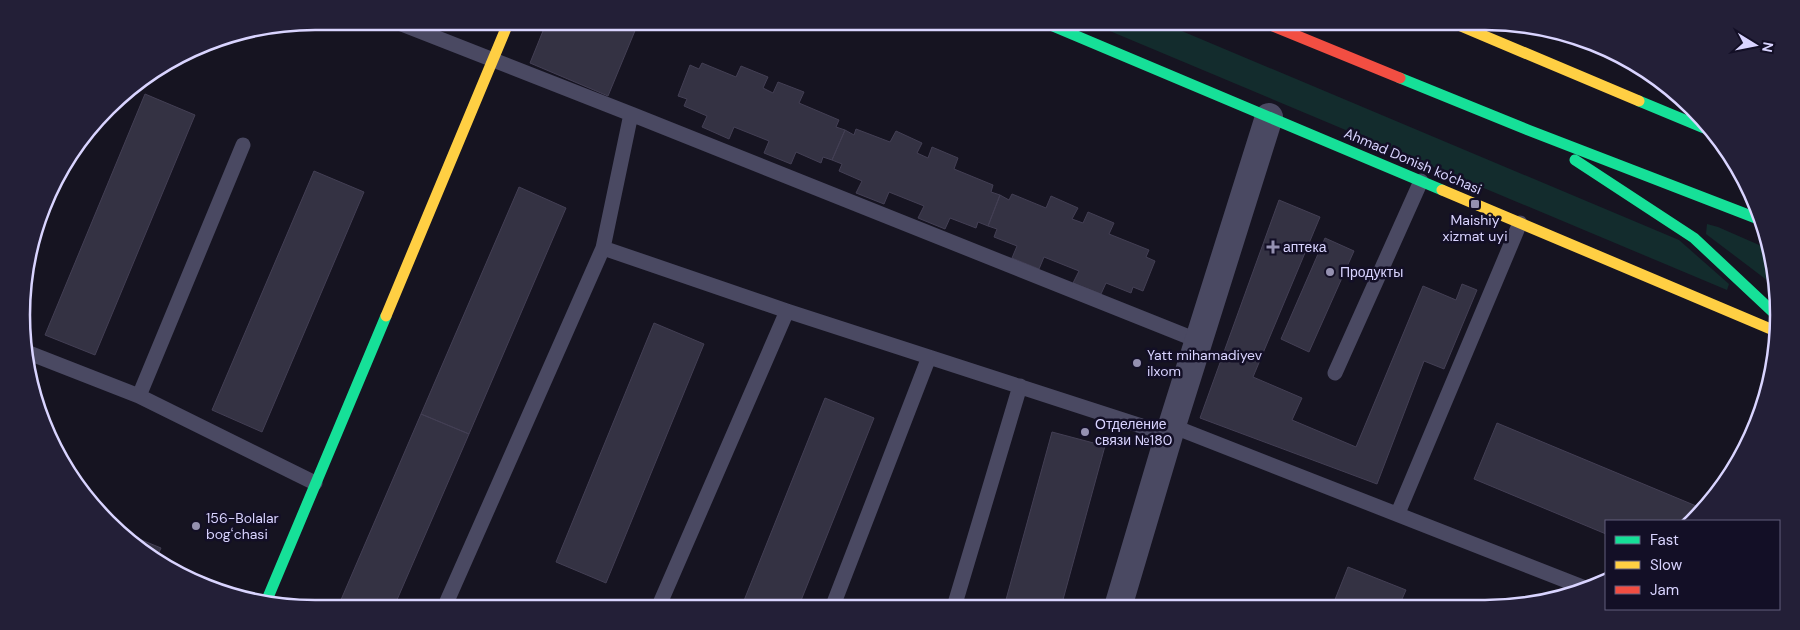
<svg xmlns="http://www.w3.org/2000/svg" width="1800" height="630" viewBox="0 0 1800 630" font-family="'DM Sans',sans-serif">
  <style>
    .green { fill: #132c2d }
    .building { fill: #343243; stroke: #433f54 }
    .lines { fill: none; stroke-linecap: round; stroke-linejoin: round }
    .lane { stroke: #4a4962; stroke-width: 15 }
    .street { stroke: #4a4962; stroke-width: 28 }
    .fast { stroke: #16e098; stroke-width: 11 }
    .slow { stroke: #ffcf43; stroke-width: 11 }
    .jam { stroke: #f24e42; stroke-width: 11 }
    .poi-dot { fill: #9591b1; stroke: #130f26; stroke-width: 2 }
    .labels { text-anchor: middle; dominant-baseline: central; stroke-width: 5; stroke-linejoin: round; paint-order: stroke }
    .street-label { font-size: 14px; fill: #d9d4ff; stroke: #130f26 }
    .poi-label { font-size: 14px; fill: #d9d4ff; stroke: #130f26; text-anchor: start }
    .rim { fill: none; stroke: #d9d4ff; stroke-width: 2.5 }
  </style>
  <rect width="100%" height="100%" fill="#161421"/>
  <path class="green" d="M1086,21H1158L1679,240L1729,284L1727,290Z
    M1542,29L1561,31L1642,71Z
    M1707,224L1718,227L1766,248L1776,276V287L1706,234Z"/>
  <path class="building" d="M547,21H639L608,96L530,63Z
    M702,63L736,77L741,66L768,77L763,88L773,93L778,82L804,92L799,103L839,120L836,127L845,130L832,160L823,157L821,163L796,152L791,164L764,153L769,141L734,127L729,139L702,127L707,116L684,106L687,99L678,96L690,65L699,69Z
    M145,94L195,115L95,355L45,335Z
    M856,129L890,142L896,131L922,143L917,153L928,158L932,147L958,158L954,169L993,185L991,192L1000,195L988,226L978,222L976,228L950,218L945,229L918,218L924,206L889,192L884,204L856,193L862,181L839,171L842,164L832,160L845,130L854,135Z
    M314,171L364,192L262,432L212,410Z
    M519,187L566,208L469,434L421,414Z
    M1012,194L1046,208L1051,196L1078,208L1072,219L1083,223L1088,212L1114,223L1109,234L1149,250L1146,257L1155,261L1143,291L1133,287L1131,293L1106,283L1101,294L1073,283L1079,271L1044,257L1039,269L1012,258L1017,246L994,237L997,229L988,226L1000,195L1009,200Z
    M1279,200L1320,217L1253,377L1302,398L1292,420L1356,447L1423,286L1456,300L1462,284L1477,290L1444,369L1424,361L1377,484L1200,418Z
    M1325,238L1354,251L1309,352L1281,339Z
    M654,323L704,344L606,583L556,562Z
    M825,398L874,418L798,608H741Z
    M421,414L469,434L393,609H337Z
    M1497,423L1701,508L1691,521H1606V534L1474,479Z
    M1052,432L1105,446L1061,607H1004Z
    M127,534L161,548L155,561L152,559Z
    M1348,567L1406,590L1399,606L1332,607Z"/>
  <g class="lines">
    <path class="lane" d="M394,21L631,114L603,248L787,311L1169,435
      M631,114L1199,341
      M29,353L139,396L315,483
      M1335,373L1421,181
      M139,396L243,145
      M1172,426L1585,588
      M1398,513L1520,223
      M954,607L1020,386
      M444,608L603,248
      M658,608L787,311
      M832,608L929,357"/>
    <path class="street" d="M1118,607L1169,435L1269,117"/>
    <path class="fast" d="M1041,21L1442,190
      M1400,78L1528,130L1756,218
      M1639,101L1704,128
      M1575,160L1694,238L1774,313
      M266,602L386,316"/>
    <path class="slow" d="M1449,21L1639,101
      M1442,190L1773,330
      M386,316L509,21"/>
    <path class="jam" d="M1261,21L1400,78"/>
  </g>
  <g class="poi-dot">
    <rect x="1470" y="199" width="10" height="10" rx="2.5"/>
    <path d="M1270.5 239.5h5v5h5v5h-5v5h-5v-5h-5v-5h5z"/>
    <circle cx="1330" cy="272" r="5"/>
    <circle cx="1137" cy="363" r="5"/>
    <circle cx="1085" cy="432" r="5"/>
    <circle cx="196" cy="526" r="5"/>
  </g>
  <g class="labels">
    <g class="street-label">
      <text transform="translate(1413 161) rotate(23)">Ahmad Donish ko'chasi</text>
    </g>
    <g class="poi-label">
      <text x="1475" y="220" text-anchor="middle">Maishiy<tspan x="1475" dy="16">xizmat uyi</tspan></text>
      <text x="1283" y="247">аптека</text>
      <text x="1340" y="272">Продукты</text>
      <text x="1147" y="355">Yatt mihamadiyev<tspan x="1147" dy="16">ilxom</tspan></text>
      <text x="1095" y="424">Отделение<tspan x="1095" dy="16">связи №180</tspan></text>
      <text x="206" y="518">156-Bolalar<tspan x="206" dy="16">bogʻchasi</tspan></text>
    </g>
  </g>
  <path d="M0 0H1800V630H0ZM315 30H1485A285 285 0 0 1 1770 315V315A285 285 0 0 1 1485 600H315A285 285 0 0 1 30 315V315A285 285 0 0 1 315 30Z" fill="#231f37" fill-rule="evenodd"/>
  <path class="rim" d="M315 30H1485A285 285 0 0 1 1770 315V315A285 285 0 0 1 1485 600H315A285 285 0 0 1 30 315V315A285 285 0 0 1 315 30Z"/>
  <rect x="1605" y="520" width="175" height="90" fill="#130f26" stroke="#625e7d"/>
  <rect x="1615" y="536" width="25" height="8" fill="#16e098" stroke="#625e7d"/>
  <text x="1650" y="545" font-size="15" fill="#d9d4ff">Fast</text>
  <rect x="1615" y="561" width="25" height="8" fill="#ffcf43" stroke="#625e7d"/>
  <text x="1650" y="570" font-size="15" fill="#d9d4ff">Slow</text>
  <rect x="1615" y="586" width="25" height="8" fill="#f24e42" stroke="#625e7d"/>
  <text x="1650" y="595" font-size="15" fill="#d9d4ff">Jam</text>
  <g transform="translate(1755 45) rotate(100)" stroke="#130f26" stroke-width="4" paint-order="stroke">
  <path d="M0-4L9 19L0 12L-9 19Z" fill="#d9d4ff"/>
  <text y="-8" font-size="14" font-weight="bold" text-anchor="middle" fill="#d9d4ff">N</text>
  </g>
</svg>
